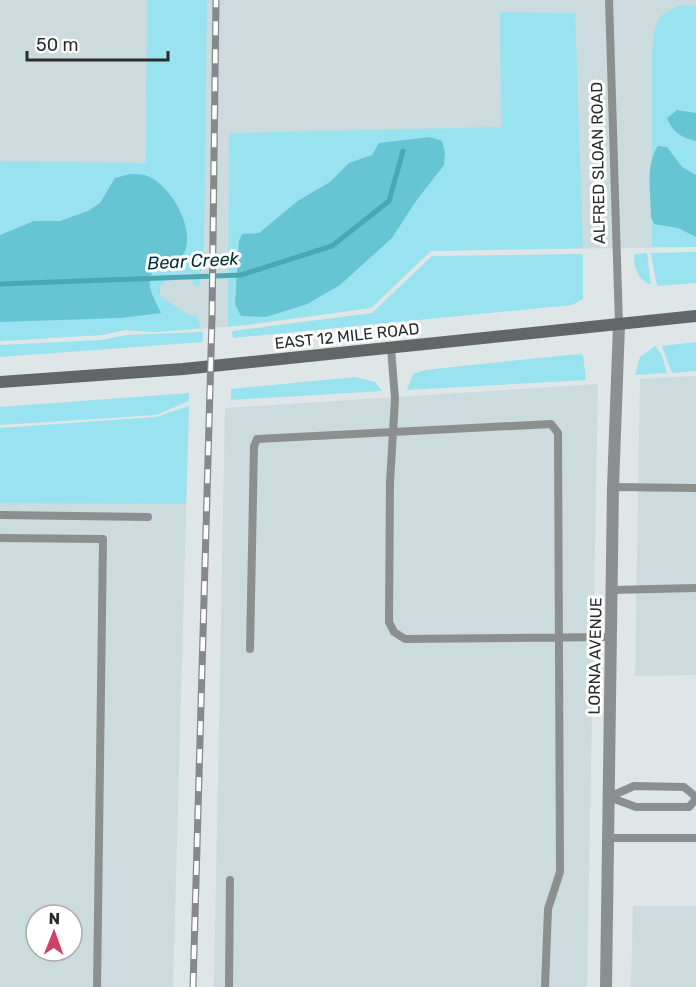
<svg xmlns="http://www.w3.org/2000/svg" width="696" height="987" viewBox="0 0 696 987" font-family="Rubik,sans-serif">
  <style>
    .built { fill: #cbdbde; fill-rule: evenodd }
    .green { fill: #98e3ef }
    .forest { fill: #67c4d3 }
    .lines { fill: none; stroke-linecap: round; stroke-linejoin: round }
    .stream { stroke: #49a8b6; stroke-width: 5 }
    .service { stroke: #8c8f8f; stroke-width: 8 }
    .tertiary { stroke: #8c8f8f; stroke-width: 12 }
    .secondary { stroke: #626667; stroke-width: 12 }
    .rail-casing { stroke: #85898a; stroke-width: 7 }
    .rail { stroke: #fff; stroke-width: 4.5; stroke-dasharray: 14; stroke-linecap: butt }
    .labels { text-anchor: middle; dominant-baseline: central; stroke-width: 6; stroke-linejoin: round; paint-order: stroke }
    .street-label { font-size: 16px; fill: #2a2c2d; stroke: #fff }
    .water-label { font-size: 18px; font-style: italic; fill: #023137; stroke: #fff }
  </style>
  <rect width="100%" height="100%" fill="#dfe6e7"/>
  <path class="built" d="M0,0H696V247L431,251L371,308L249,325L157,332L125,330L102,335L0,341Z
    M696,376V675L635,676L640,379Z
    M598,384L587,987H214L225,408Z
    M189,406L173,987H0V430L157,419ZM36,915H72V951H36Z
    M633,906H696V987H631Z"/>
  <path class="green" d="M147,0H207L204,249L199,287L193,284L192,274L171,275L160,287V296L187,314L197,316L201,328L157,332L125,330L102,335L0,341V161L146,163Z
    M682,5L696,6V247H652V54C655,26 653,14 682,5Z
    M500,12L575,13L583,248L431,251L371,308L228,327L229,133L501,127Z
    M696,252V283L657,286L651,253Z
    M647,253L651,285C637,279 634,268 634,254Z
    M583,254V299L572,305L233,338L232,331L372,313L432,256Z
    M203,332V342L0,357V345L101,340L126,335Z
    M696,342V371L672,373L662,346Z
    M655,346L662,355L667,373L635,375L640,357Z
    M578,354L583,355L586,380L407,390L413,374L425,370Z
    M355,377L375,382L382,391L231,400V389Z
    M189,393V401L156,415L0,425V407Z
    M189,406L186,504L0,503V428L156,417Z"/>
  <path class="forest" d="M677,110L696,113V141C681,137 673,133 667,118Z
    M430,137L442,141L445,153L444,165L416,201L392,238L340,285L307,304L279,313L266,317L241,316L235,304L239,241L242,234L259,233L299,200L330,182L349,163L372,155L379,143Z
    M658,146L667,147L682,167L696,175V237L678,228L654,224L651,217C651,195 645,165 658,146Z
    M130,174C134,174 140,174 144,175C179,184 214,267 157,266C142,284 153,294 161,313L120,318L0,322V235L34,221H60L88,211L100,203L115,178Z"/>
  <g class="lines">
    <path class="stream" d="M0,284L241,275L332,246L389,201L403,151"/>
    <path class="service" d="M609,0L619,325
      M391,348L395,399L390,482L389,622L394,632L405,639L612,637
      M613,487L696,488
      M0,515L148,517
      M0,538L103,539L97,987
      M612,590L696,588
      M250,649L254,446L257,439L551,424L558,433L560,872L548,909L545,987
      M609,797L636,807H689L696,799
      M609,797L634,786L684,787L696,797
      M608,838H696
      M229,987L230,880"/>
    <path class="tertiary" d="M606,987L613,487L619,325"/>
    <path class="secondary" d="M0,382L183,369L696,316"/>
    <defs>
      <path id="rail" d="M193,987L212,318L216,0"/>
    </defs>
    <use href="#rail" class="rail-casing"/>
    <use href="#rail" class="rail"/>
  </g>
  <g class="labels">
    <g class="street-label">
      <text transform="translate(598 163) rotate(-91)">ALFRED SLOAN ROAD</text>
      <text transform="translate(347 336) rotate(-6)">EAST 12 MILE ROAD</text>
      <text transform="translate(595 656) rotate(-89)">LORNA AVENUE</text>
    </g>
    <g class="water-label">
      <text transform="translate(193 261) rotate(-3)">Bear Creek</text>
    </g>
  </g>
  <g transform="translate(54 933) rotate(1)"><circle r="28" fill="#ffffff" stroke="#aaabab" stroke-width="1.5"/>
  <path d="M0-4.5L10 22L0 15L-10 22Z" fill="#cf4066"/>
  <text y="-9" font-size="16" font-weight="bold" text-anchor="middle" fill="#2a2c2d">N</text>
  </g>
  <path d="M27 51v9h141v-9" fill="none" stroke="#2a2c2d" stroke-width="3"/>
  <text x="36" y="51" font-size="18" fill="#2a2c2d" stroke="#ffffff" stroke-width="4.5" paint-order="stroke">50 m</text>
</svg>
